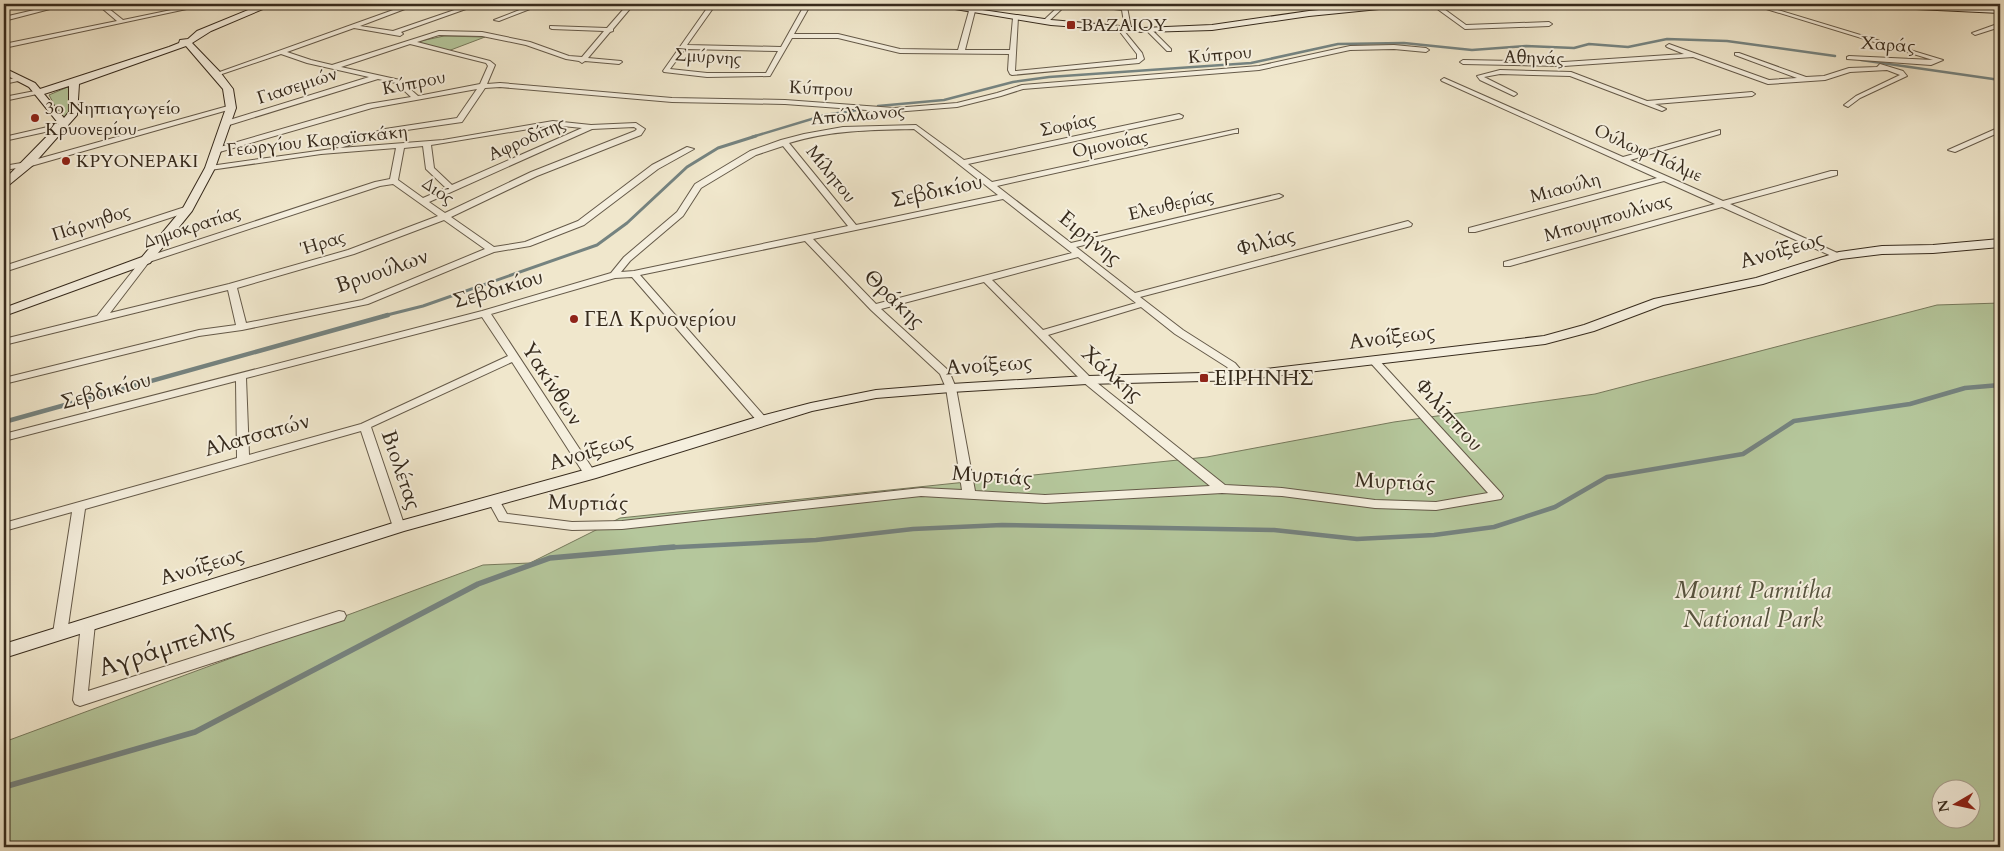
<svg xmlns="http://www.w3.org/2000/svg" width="2004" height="851" viewBox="0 0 2004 851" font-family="Cardo,serif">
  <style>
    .green { fill: #b5c79c; stroke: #76795c; fill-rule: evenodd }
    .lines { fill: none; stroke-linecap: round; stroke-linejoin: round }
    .stream-far3 { stroke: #758380; stroke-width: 2.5 }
    .stream-far2 { stroke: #758380; stroke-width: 3 }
    .stream-far1 { stroke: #758380; stroke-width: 4.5 }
    .stream { stroke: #758380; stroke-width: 5.5 }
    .street-casing { stroke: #655a49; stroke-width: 2 }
    .secondary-casing { stroke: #372b1d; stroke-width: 2 }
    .street { fill: #f5efde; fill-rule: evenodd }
    .secondary { fill: #f5efde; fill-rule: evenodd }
    .poi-dot { fill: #8f2418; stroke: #f5efde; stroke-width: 2 }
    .labels { text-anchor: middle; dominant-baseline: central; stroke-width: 4; stroke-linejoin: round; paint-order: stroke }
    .far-poi-label { font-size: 18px; fill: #372b1d; stroke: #f5efde; text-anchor: start }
    .far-street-label { font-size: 18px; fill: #372b1d; stroke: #f5efde }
    .street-label { font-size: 21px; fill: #372b1d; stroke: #f5efde }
    .poi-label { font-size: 21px; fill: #372b1d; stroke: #f5efde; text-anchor: start }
    .near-park-label { font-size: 25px; font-style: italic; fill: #56523d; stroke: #f5efde }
    .near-street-label { font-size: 25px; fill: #372b1d; stroke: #f5efde }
  </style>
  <rect width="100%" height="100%" fill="#f0e7cc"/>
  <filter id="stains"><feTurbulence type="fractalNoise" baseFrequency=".004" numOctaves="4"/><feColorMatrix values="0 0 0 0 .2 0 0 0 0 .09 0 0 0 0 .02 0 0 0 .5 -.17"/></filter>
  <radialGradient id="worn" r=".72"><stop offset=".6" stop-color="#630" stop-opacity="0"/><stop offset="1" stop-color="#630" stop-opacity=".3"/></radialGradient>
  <path class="green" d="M444,36L485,37L448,51L416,42Z
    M70,86L69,113L63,121L49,95Z
    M2000,303V847H4V742L483,565L530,563L620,518L1207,457L1394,422L1595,394L1937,305ZM1942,788H1972V818H1942Z"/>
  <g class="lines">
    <path class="stream-far3" d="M1861,60L2000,80
      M878,106L944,100L1013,82L1049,77L1251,63L1338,44L1404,43L1472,50L1526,46L1574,48L1589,44L1628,47L1667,39L1727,41L1835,56
      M752,137L825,115L864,109"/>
    <path class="stream-far2" d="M383,316L423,306L597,245L627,223L687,167L718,148L756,136"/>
    <path class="stream-far1" d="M4,422L388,315
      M659,548L816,540L913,529L1002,525L1274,530L1357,539L1434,535L1494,527L1555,507L1607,477L1743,454L1794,421L1910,404L1965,388L2000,385"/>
    <path class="stream" d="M4,787L195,732L478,584L550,558L674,547"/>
    <defs>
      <path id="street" d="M60,4H69L4,21V17Z
        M97,4H103L123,20L200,4H210L4,48V44L117,21Z
        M410,4H418L360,26L393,31L472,4H480L401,32L403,34L400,36L354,28L287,52L311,60L332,65L439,31L482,32L530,42L569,56L582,57L604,31L552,29L550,28V26L607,28L628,4H634L613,29V31L610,32L588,58L621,61L622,62L619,64L585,61L582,63L579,61L566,59L526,45L482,36L439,35L417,42L490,61L495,65L487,84L500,83L672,98L785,100L894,108L957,103L997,93L1022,85L1259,66L1350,46L1394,45L1426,48L1429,50L1426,52L1394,49L1350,50L1259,70L1023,89L1001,96L957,107L894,112L785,104L672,102L500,87L485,88L462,122L386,133L340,148L443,140L553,121L591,125L636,123L645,129L641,135L537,176L451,217L494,247L525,242L578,221L652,165L687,147L694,149L658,169L584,225L530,246L494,252L368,304L242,330L199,336L4,384V378L199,330L236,325L228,290L4,345V339L97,316L143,258L375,182L390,179L396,148L321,154L210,170L206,168L210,166L339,148L335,146L336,144L385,129L457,118L477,89L372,108L216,153L212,151L213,149L368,104L411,97L396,83L378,79L226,126L222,124L223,122L369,77L307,63L281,54L219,75L214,74ZM410,44L486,63L488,66L480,84L418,96L400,80L341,67ZM553,125L582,128L452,185L434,168L431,145ZM634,127L637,129L635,131L531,172L445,213L429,202L592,129ZM423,146L426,169L446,188L423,198L398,180L404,148ZM393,184L438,216L348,250L229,284L110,313L149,262L380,186ZM444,220L485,249L362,300L246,323L237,288L354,254Z
        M535,4H543L499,21L494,20Z
        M710,4H716L687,45L781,47L805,4H811L794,34H838L900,49L958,50L969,11L972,9L975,11L965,50H1010L1013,18L1018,17L1015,71L1137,59V54L1117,28L1120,26L1142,53L1144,59L1139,63L1012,75L1010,74L1008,70L1009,54L900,53L838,38H792L770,76L707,77L664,72L663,71ZM685,49L778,51L766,73H707L670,69Z
        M1061,4H1067L1048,22H1044V20Z
        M1075,4L1127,7L1131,28L1128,30L1125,28L1122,10Z
        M1750,4H1758L1943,60L1931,65L1847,59V57L1849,56L1933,60Z
        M1436,6H1440L1466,25L1549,22L1552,24L1549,26L1465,29L1436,8Z
        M2000,23V27L1975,35L1972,33Z
        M1146,28H1150L1171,49V51H1167L1146,30Z
        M1669,44L1769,80L1797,78L1735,55V53H1739L1806,77L1824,76L1849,68L1877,67L1880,64L1903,71L1907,76L1860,98L1848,107L1844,105L1856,96L1900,75L1887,70L1850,72L1825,80L1768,84L1693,57L1564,66L1463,64L1460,62L1463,60L1564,62L1684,54L1667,47L1666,46Z
        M1500,70L1571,72L1647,101L1752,92L1755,94L1752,96L1655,104L1666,109L1662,111L1570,76L1500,74L1484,77L1516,93L1517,94L1514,96L1480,80L1477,76Z
        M21,77L24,79L23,80L4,84V80Z
        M1444,78L1623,157L1720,130V134L1630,160L1723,201L1831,171H1837V175L1730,204L1844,256L1842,258H1836L1722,207L1510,266H1504V262L1715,204L1664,181L1475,232H1469V228L1657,178L1442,81L1441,80Z
        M40,90L43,92L42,93L4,101V97Z
        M228,106L235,108L31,166L4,170V166L27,162Z
        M1179,114L1183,116L1182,118L968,164L992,182L1238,129V133H1235L997,186L1071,243L1279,194L1283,196L1279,198L1076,247L1135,293L1408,221L1412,224L1411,226L1140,297L1183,330L1235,363L1246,376L1245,378H1237L1227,367L1175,334L1141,307L1048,335L1091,378L1225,485L1282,488L1375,500L1436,502L1488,493L1368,360L1373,357L1377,358L1501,493L1503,496L1501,499L1436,510L1375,508L1282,496L1222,493L1045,503L921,496L622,529L572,530L499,521L488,501L490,498H498L507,514L572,522L622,521L921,488L962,490L946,388L940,374L871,310L805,241L640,275L766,418L768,420L766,422H758L632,277L615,278L491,314L596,474L594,477H586L512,362L371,427L405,527L403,530H395L393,527L361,431L85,509L67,633L65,637L60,638L55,637L53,633L72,512L4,531V523L237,458L236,381L4,441V434L482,311L611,273L624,257L677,212L695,184L750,151L781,140L804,134L843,127L916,125L964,160ZM914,129L998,195L856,225L789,143C830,130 872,130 914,129ZM783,146L848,226L634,271L621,272L630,261L683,216L701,188L756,155ZM1003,199L1072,253L876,304L813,239ZM1078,257L1136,303L1043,330L992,280ZM984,282L1083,382L1210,486L1045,495L975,491L956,388L949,371L881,309ZM482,317L508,356L361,424L249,455L246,378Z
        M65,123H68V127L4,141V137Z
        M2000,127V132L1955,152L1948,150Z
        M188,206L191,207V211L4,272V266Z
        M339,611L344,612L346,616L344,620L80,706L75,704L73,700L81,624L83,620L88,619L93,620L95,624L88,691Z"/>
      <path id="secondary" d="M263,4H349L345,6H270L211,31L192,43L220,72L233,89L236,108L215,168L192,211L150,263L4,316V308L142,257L183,208L205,168L226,108L223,89L186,46L79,84L77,115L32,166L4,189V180L59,124L29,87L4,74V68L35,83L40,89L169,47L179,43L180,40L188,39L197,31ZM69,86V112L64,118L44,94Z
        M925,4H942L1051,20L1143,28L1212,25L1309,11L1379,4H1536L1532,6L1379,9L1309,16L1212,30L1143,32L1051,25Z
        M1849,4L2000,9V13L1853,6Z
        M2000,239V247L1933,253L1882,254L1841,259L1763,284L1663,305L1594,331L1545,344L1241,380L1087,384L951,392L876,398L812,411L596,478L404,531L4,658V644L393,523L584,470L757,417L811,403L876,390L951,384L1087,376L1241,372L1544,336L1584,325L1654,299L1756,278L1839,252L1882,246L1933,245Z"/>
    </defs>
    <use href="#street" class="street-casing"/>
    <use href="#secondary" class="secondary-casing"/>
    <use href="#street" class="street"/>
    <use href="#secondary" class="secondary"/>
  </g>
  <g class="poi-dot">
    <rect x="1066" y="20" width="10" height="10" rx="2.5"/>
    <circle cx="35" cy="118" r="5"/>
    <circle cx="66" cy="161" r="5"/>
    <circle cx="574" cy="319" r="5"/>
    <rect x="1199" y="373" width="10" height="10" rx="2.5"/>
  </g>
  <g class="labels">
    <g class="far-poi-label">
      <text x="1081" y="25">ΒΑΖΑΙΟΥ</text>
      <text x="45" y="108">3ο Νηπιαγωγείο<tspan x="45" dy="21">Κρυονερίου</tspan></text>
      <text x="76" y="161">ΚΡΥΟΝΕΡΑΚΙ</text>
    </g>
    <g class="far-street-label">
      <text transform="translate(1888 45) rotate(4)">Χαράς</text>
      <text transform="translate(1220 55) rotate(-5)">Κύπρου</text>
      <text transform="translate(708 57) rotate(4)">Σμύρνης</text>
      <text transform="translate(1534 58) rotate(2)">Αθηνάς</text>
      <text transform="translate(414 83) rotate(-11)">Κύπρου</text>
      <text transform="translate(297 86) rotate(-18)">Γιασεμιών</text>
      <text transform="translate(821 89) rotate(3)">Κύπρου</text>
      <text transform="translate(858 115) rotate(-5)">Απόλλωνος</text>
      <text transform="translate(1068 125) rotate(-12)">Σοφίας</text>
      <text transform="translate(527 139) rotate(-24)">Αφροδίτης</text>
      <text transform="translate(317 141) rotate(-6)">Γεωργίου Καραϊσκάκη</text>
      <text transform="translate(1110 144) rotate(-12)">Ομονοίας</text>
      <text transform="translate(1648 153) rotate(24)">Ούλωφ Πάλμε</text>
      <text transform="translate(831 174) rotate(51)">Μίλητου</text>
      <text transform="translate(1565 188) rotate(-15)">Μιαούλη</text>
      <text transform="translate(438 191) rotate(35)">Διός</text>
      <text transform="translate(1171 205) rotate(-13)">Ελευθερίας</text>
      <text transform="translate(1608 218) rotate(-16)">Μπουμπουλίνας</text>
      <text transform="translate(91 223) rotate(-18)">Πάρνηθος</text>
      <text transform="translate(192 227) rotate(-18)">Δημοκρατίας</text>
      <text transform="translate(323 243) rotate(-17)">Ήρας</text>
    </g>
    <g class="street-label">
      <text transform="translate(937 191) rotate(-12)">Σεβδικίου</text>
      <text transform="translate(1090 238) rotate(39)">Ειρήνης</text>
      <text transform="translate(1266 242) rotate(-15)">Φιλίας</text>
      <text transform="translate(1782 250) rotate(-16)">Ανοίξεως</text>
      <text transform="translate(382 271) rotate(-19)">Βρυούλων</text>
      <text transform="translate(498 289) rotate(-16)">Σεβδικίου</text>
      <text transform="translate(894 299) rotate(44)">Θράκης</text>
      <text transform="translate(1392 337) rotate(-7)">Ανοίξεως</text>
      <text transform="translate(989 365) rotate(-4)">Ανοίξεως</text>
      <text transform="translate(1112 374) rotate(41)">Χάλκης</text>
      <text transform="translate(552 384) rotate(57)">Υακίνθων</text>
      <text transform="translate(106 391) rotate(-15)">Σεβδικίου</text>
      <text transform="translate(1449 415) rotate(48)">Φιλίππου</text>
      <text transform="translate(257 435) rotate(-16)">Αλατσατών</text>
      <text transform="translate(591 451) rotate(-17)">Ανοίξεως</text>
      <text transform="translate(401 470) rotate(71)">Βιολέτας</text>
      <text transform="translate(992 476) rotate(4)">Μυρτιάς</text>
      <text transform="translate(1395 482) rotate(3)">Μυρτιάς</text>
      <text transform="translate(588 503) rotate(1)">Μυρτιάς</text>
      <text transform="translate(202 566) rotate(-17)">Ανοίξεως</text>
    </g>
    <g class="poi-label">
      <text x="584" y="319">ΓΕΛ Κρυονερίου</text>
      <text x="1214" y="378">ΕΙΡΗΝΗΣ</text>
    </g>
    <g class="near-park-label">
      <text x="1753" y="590">Mount Parnitha<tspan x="1753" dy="29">National Park</tspan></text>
    </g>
    <g class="near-street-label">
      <text transform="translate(166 647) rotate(-18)">Αγράμπελης</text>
    </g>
  </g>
  <rect width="2004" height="851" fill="none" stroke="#f0e7cc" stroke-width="20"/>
  <rect x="5" y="5" width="1994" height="841" fill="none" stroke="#372b1d" stroke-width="2.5"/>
  <rect x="10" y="10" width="1984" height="831" fill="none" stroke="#372b1d"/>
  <g transform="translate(1956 804) rotate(261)"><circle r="24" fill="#f5efde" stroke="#a9a191"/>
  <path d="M0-4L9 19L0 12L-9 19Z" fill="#8f2418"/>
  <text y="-8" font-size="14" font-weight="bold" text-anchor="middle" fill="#372b1d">N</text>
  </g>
  <rect width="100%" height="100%" filter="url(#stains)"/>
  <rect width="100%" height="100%" fill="url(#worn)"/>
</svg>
